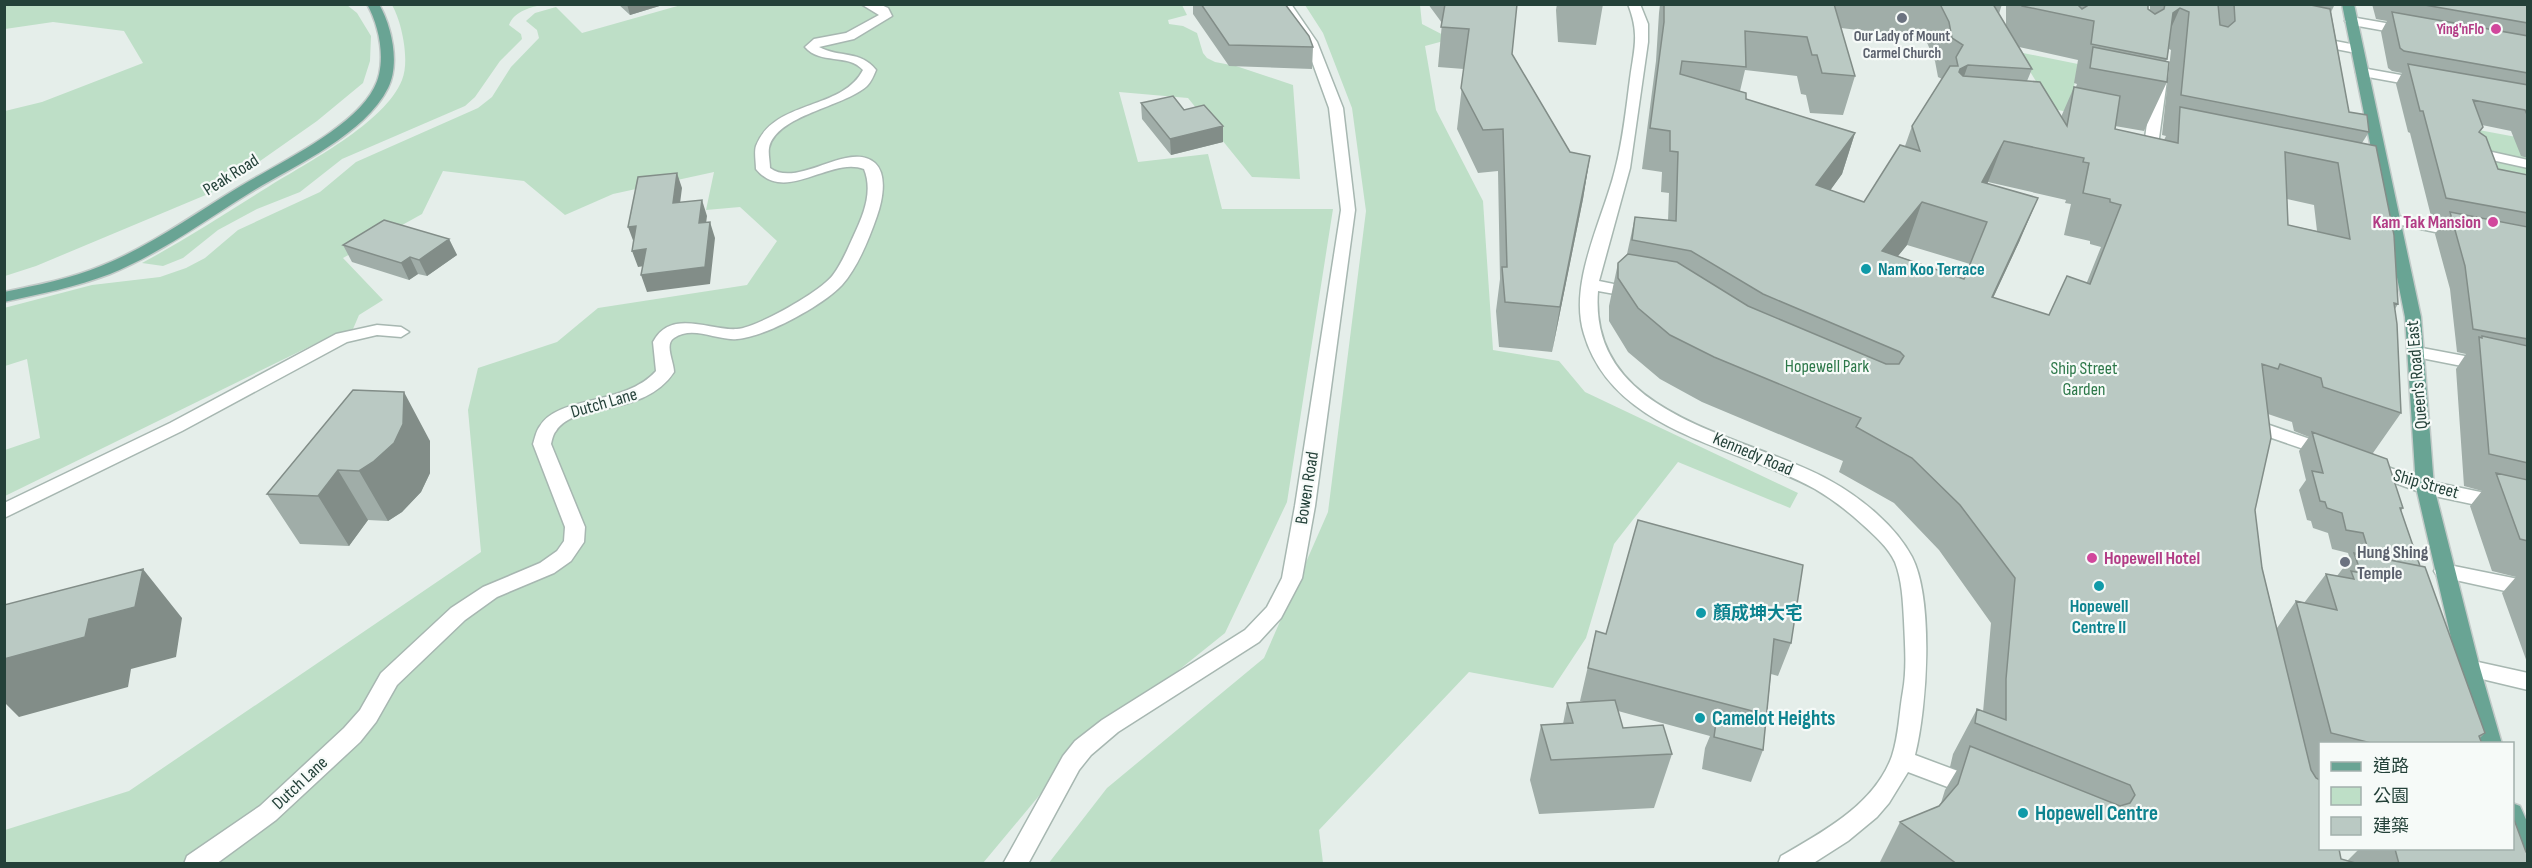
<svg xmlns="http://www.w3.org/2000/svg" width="2532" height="868" viewBox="0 0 2532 868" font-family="'Sofia Sans Condensed','Noto Sans TC',sans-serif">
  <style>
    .green { fill: #bedfc7 }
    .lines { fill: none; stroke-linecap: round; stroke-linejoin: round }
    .minor-casing { stroke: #a7b7b1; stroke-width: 3 }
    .major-casing { stroke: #c2cac8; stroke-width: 3 }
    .minor { fill: #fff; fill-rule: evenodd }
    .major { fill: #69a494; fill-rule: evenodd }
    .wall { fill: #a0ada8; fill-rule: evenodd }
    .shaded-wall { fill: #828d88 }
    .building { fill: #bac9c3; stroke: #828d88; stroke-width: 1.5; fill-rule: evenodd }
    .worship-dot { fill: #6b7280; stroke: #f6faf8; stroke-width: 2 }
    .hotel-dot { fill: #d1479c; stroke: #f6faf8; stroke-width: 2 }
    .culture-dot { fill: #0f9aa8; stroke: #f6faf8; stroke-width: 2 }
    .labels { text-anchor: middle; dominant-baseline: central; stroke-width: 4.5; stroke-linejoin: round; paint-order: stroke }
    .far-hotel-label { font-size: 15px; font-weight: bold; fill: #b23c85; stroke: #f6faf8; text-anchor: end }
    .far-worship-label { font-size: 15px; font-weight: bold; fill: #5b616d; stroke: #f6faf8 }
    .street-label { font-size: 18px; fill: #244139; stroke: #f6faf8 }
    .hotel-label { font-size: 18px; font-weight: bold; fill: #b23c85; stroke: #f6faf8; text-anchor: end }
    .culture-label { font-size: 18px; font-weight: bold; fill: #0d838f; stroke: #f6faf8; text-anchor: start }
    .park-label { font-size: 18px; fill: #2d7849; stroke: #f6faf8 }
    .worship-label { font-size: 18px; font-weight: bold; fill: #5b616d; stroke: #f6faf8; text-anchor: start }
    .near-culture-label { font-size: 21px; font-weight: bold; fill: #0d838f; stroke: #f6faf8; text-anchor: start }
  </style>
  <rect width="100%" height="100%" fill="#e5eeea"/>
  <path class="green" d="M5,4L347,5L357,13L371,36L370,61L363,83L317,121L220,189L36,266L5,276V111L42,102L143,63L124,31L53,22L5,29Z
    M392,5H541C528,8 514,12 509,25L521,34L522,39L500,61L475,97L465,106L342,159L300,192L257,209L218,230L183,258L163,266L142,263C185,240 226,213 268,187C306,163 385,123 402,80C410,61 402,22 392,5Z
    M681,5H1182L1187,15L1168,20L1169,24L1183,26L1197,33L1203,53L1207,58L1215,62L1236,66L1293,85L1300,179L1252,177L1188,98L1119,92L1138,162L1208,154L1222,209H1333L1287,502L1225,633L1073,755L983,863H5V830L129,791L481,552L468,410L478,368L557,342L598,308L747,285L777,241L740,207L706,210L714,172L613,194L565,215L524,181L443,171L422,214L343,258L383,300L359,315L353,329L321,341L5,496V450L40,438L27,359L5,366L4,308L92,285L160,277L186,268L205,258L238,230L320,192L356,162L478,108L492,97L511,67L539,38L537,30L526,21L535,13L556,7L582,33Z
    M1305,5H1420L1422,24L1451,39L1425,46L1436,110L1483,201L1493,350L1559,361L1585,392L1798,493L1790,508L1678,462L1614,544L1586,638L1553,688L1469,672L1319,830L1323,863L1048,864L1107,788L1264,658L1328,512L1366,211L1352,108L1323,33Z
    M2018,52L2078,64L2072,98L2103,119L2053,109Z
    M2468,128L2527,139V189L2486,181Z"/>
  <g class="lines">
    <defs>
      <path id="minor" d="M861,4H879L888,8L892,16L854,39L819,47C839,58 861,50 876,70C874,75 871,82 867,86C844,107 776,115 769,148C768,154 770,162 770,168C798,189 849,140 875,163C888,175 882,202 877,216C869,239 858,267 842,285C822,306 765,337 737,339C717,341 693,325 674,338C664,344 674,362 674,372C644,418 575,401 556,431C553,434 552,440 551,444L585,527L584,542L571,561L554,573L497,597L465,620L397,685L376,722L360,742L276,820L216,864H184L187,856L260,806L344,728L360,710L381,673L451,608L483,587L540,563L557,551L564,541L565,527L533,444C535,438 536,431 540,426C559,395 625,406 656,371L653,342C671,308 710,331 737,329C758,327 820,292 833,275C842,263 848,248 854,235C864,214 873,191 864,169C830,156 785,205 756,169C756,162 754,152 756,146C774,99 842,111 863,70C848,53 820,65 805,47L814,39L846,33L879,15Z
        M1279,4H1291L1317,42L1343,108L1355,210L1315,506L1302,578L1281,618L1259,642L1118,732L1091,755L1079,770L1028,864H1003L1063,756L1075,741L1102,720L1245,630L1267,607L1282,578L1295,506L1341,210L1329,108L1305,42Z
        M1628,4H1640L1648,24V42L1630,168L1599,281L1643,290L1645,293L1637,298L1598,291C1588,418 1744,433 1829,480C1860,497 1895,525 1912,557C1934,600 1927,708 1915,755L1982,780L1985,787L1982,794L1974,797L1908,772L1889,803L1877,817L1848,841L1812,864H1778L1781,856C1823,832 1875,804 1892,756C1899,735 1899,713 1903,691C1907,668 1905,645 1904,621C1903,601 1902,580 1895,562C1888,547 1874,535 1863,525C1848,511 1832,499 1815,489C1737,446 1613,433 1584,334C1568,283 1603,219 1615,170C1623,140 1626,109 1630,79C1634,48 1640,35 1628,4Z
        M2351,17L2408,27L2414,31L2408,35L2347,24L2345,21Z
        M2314,37L2356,45L2362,49L2356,53L2310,44L2308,41L2310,38Z
        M2362,68L2423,79L2430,83L2423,87L2357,75L2356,72L2357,69Z
        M2160,76L2167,80L2159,138L2152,142L2145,138L2153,80Z
        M2474,148L2528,160V168L2469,155L2467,152Z
        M2392,215L2464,228L2472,233L2464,238L2387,222L2385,219Z
        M377,325L401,327L409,332L401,337L377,335L347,342L182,431L4,518V503L170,423L336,334Z
        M2417,347L2528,368V379L2411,356L2409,352L2411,348Z
        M2258,421L2333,447L2336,451L2333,455L2327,457L2266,436L2263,440H2251C2247,434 2248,429 2252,423Z
        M2370,461L2428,481L2528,502V516L2425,494L2363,471L2361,467L2363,463Z
        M2444,564L2528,581V596L2437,576L2434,571L2437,566Z
        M2469,660L2528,673V690L2461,674L2458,668L2461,662Z"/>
      <path id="major" d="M367,4H379C392,27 400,64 388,88C364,136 291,167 248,194C203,222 159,254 110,274C76,287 40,294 4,302V292C37,285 70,279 101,266C151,246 194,214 239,187C277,164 354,128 374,88C387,64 380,27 367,4Z
        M2342,4H2354L2421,317L2434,487L2480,668L2502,744H2480L2458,668L2416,487L2405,317Z
        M2512,803L2520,806L2528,824V864H2517L2512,848Z"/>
    </defs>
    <use href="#minor" class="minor-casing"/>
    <use href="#major" class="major-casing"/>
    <use href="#minor" class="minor"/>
    <use href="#major" class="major"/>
  </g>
  <path class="wall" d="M618,4H666L630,15Z
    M1193,4H1285L1313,47L1312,69L1229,66L1193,14Z
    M1428,4H1517L1512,54L1570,152L1590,156L1583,199L1552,352L1499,347L1496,311L1500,279L1498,171L1478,173L1457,129L1464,69L1438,67L1442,23Z
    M1557,4H1603L1596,45L1558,42L1556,10Z
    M1660,4H2002L1999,14L2006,25V4H2077L2079,6V4H2148V9L2150,10V4H2335L2331,12L2349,112L2369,132L2362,143L2398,304L2395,309L2401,413L2373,453L2403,508L2401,511L2420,566L2485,733L2480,738L2482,744H2320V849L2341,859L2347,861L2359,849H2512L2528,864H1879L1900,822L1939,806L1941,803L1945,790L1957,770L1950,767L1953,754L1977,709L1983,712L1991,623L1939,550L1894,503L1839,472L1843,461L1702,402L1660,379L1628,352L1609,321V306L1618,263L1627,254L1635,217L1668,221L1669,193L1661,192L1662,172L1642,169L1656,61L1659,13ZM1841,28L1925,38L1935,61L1938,77L1942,79L1912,126L1905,146L1864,202L1830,190L1842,174L1855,133L1746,99L1740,91L1745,70L1797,76L1801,94L1806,95L1810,113L1843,115L1855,76ZM2019,47L2078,60L2074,83L2077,84L2076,87H2074L2061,117L2027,81L2032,69ZM2169,49L2171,50L2162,135L2166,136L2164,140L2115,129V126L2144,131L2167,82L2166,62ZM1988,182L2066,200L2065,203L2071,204L2064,235L2090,241V244L2101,247L2087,282L2049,315L1993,298L2020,240L1987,184ZM2287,199L2314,205L2317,231L2288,225ZM1907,245L1970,264L1964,279L1898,256ZM2268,414L2292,422L2294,431L2309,437L2299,451L2306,480L2299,490L2307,520L2311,521L2313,528L2328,533L2332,549L2348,553L2350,559L2337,576L2326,574L2304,603L2296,601L2277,628L2262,568L2255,510Z
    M2372,4H2528V158L2521,156L2511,131L2482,125L2483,127L2479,132L2498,169L2528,175V665L2502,593L2516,577L2492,571L2470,506L2482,491L2464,486L2456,369L2466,354L2457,352L2450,289L2435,234L2443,222L2432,220L2410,133L2408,132L2396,84L2402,73L2392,71L2388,68L2381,32L2387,21L2376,19Z
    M1141,103L1223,142L1171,155L1142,119Z
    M449,239L457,255L427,276L418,274L409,280L352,262L343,245Z
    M353,390L430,441V473L421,492L402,512L388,521L368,520L349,546L300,544L267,494Z
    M1638,520L1791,643L1778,676L1771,674L1763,750L1751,782L1702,769L1705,748L1710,736L1618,711L1623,728L1672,754L1654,808L1539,814L1530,780L1541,725L1563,724L1567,703L1584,702L1580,701L1596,631L1606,634Z"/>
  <path class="shaded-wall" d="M627,4H666L630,15Z
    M2180,8L2163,46L2173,13Z
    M1968,65L1954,105L1960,69Z
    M1223,126V142L1171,155L1170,139Z
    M1855,133L1842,174L1804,227L1816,185Z
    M2004,141L1988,182L1969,217L1982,182Z
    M1590,156L1583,199L1552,352L1560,307Z
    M677,173L682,188L678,219L673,203Z
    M2038,198L2020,240L1973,341L1992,297Z
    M702,200L707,216L704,239L699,223Z
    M1922,202L1907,245L1867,294L1882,251Z
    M710,222L715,238L710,284L647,292L641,275Z
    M636,226L634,243L628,227Z
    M449,239L457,255L427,276L419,260Z
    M646,249L651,265L638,267L632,251Z
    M410,257L418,274L409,280L401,263Z
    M404,392L430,441V473L421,492L402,512L388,521L359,471Z
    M338,470L368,520L349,546L318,496Z
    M143,569L182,618L176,657L131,669L128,687L19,717L6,704L4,705V659Z"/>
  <path class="building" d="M1201,4H1285L1309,36L1313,47L1229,45Z
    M1445,4H1517L1512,54L1570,152L1590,156L1560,307L1505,302L1502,267H1507L1503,129L1483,130L1461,88L1469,29L1441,27Z
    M1664,4H1834L1855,76L1822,73L1817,55H1812L1807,37L1745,31L1746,67L1682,61L1680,74L1746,93V99L1855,133L1816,185L1864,202L1900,145L1920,151L1912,126L1950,66H1958L1956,57L1963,45L1952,38L1949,22L1940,4H1993L2032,69L1968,65L1960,69L1959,72L1963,76L2040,82L2067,126L2074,87L2120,96L2115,129L2178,143L2180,107L2376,146L2394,235L2398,304L2394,303L2397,324L2401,413L2323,387L2321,378L2280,364L2278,369L2262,364L2271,438L2255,510L2262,568L2311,770L2316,778L2320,780V849H2339L2341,859L2359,864H1957L1900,822L1939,806L1958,784L1970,746L2120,806L2130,803L2135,795L2130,785L1975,723L1977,709L2006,720V679L2015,578L1960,505L1912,458L1856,427L1861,418L1714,357L1670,335L1638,308L1618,278V263L1628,254L1677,262L1748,306L1886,364H1899L1904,356L1900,352L1763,294L1691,251L1632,240L1635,217L1676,221L1678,152L1670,151V131L1650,128L1664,22ZM2004,141L2084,158L2083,162L2089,163L2083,193L2110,199V202L2121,205L2090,284L2067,276L2049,315L1992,297L2038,198L1982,182ZM2285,152L2338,163L2350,239L2288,225ZM1922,202L1987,222L1964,279L1882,251Z
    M2020,4H2077L2082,9L2090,4H2148V9L2155,14L2164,9L2165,4H2218L2220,25L2228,27L2235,21L2234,4H2306L2330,9L2349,112L2367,115L2369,132L2181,95L2189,12L2180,8L2173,13L2167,59L2091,44L2094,21L2022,6Z
    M2419,4H2528V23Z
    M2392,12L2528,36V73L2404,51L2400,48Z
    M2093,47L2169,62L2167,82L2090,68Z
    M2408,64L2528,85V117L2525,110L2473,100L2483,127L2479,132L2486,137L2498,169L2528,175V213L2446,198L2423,111H2420Z
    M1173,96L1184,110L1204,105L1223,126L1170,139L1141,103Z
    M677,173L673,203L702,200L699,223L710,222L705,267L641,275L646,249L632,251L636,226L628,227L638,177Z
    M2450,212L2528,227V339L2473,329L2465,266Z
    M384,220L449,239L419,260L410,257L401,263L343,245Z
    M2482,336L2528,346V463L2489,454L2479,337L2482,338Z
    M353,390L404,392L403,424L394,443L373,462L359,471L338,470L318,496L267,494Z
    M2312,432L2387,459L2403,508H2400L2420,566L2370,556L2363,533L2346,530L2342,513L2327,508L2325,502L2320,501L2312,471L2323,473Z
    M2496,473L2528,480V541L2520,539Z
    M1638,520L1803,565L1791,643L1774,639L1763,750L1714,737L1717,715L1760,713L1588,668L1596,631L1606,634Z
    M2354,553L2425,567L2485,733L2479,736L2482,744H2375L2331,733L2296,601L2337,610L2326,574L2354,579L2351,571L2361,573Z
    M143,569L135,607L89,619L85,637L4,659V605Z
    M1615,700L1623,728L1663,725L1672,754L1551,760L1541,725L1573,723L1567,703Z
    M2512,814L2526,852H2528V864H2399L2395,849H2512Z"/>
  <g class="worship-dot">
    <circle cx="1902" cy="18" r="6"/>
    <circle cx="2345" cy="562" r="6"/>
  </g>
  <g class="hotel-dot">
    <circle cx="2496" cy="29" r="6"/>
    <circle cx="2493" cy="222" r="6"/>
    <circle cx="2092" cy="558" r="6"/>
  </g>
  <g class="culture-dot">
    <circle cx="1866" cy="269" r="6"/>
    <circle cx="2099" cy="586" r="6"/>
    <circle cx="1701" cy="613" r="6"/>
    <circle cx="1700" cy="718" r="6"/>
    <circle cx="2023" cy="813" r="6"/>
  </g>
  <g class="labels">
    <g class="far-hotel-label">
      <text x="2484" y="29">Ying'nFlo</text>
    </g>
    <g class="far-worship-label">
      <text x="1902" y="36">Our Lady of Mount<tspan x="1902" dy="17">Carmel Church</tspan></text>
    </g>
    <g class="street-label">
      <text transform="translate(231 175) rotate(-32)">Peak Road</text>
      <text transform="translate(2417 375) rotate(-95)">Queen's Road East</text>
      <text transform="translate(604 403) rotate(-16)">Dutch Lane</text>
      <text transform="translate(1753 454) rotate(23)">Kennedy Road</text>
      <text transform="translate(2426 484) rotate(16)">Ship Street</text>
      <text transform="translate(1307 488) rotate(-81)">Bowen Road</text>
      <text transform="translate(300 783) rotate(-43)">Dutch Lane</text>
    </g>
    <g class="hotel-label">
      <text x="2481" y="222">Kam Tak Mansion</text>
      <text x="2104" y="558" text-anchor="start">Hopewell Hotel</text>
    </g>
    <g class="culture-label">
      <text x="1878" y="269">Nam Koo Terrace</text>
      <text x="2099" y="606" text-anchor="middle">Hopewell<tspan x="2099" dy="21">Centre II</tspan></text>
      <text x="1713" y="613">顏成坤大宅</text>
    </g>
    <g class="park-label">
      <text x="1827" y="366">Hopewell Park</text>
      <text x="2084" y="368">Ship Street<tspan x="2084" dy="21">Garden</tspan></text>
    </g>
    <g class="worship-label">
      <text x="2357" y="552">Hung Shing<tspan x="2357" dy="21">Temple</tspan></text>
    </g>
    <g class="near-culture-label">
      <text x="1712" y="718">Camelot Heights</text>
      <text x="2035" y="813">Hopewell Centre</text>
    </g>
  </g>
  <rect width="2532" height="868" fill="none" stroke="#244139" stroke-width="12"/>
  <rect x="2319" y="742" width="195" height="108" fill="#f6faf8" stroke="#a2b0ac" stroke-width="1.5"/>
  <rect x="2331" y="762" width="30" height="9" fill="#69a494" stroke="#a2b0ac" stroke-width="1.5"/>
  <text x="2373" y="772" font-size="18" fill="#244139">道路</text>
  <rect x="2331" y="787" width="30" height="18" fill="#bedfc7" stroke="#a2b0ac" stroke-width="1.5"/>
  <text x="2373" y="802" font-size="18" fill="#244139">公園</text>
  <rect x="2331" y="817" width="30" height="18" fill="#bac9c3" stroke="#a2b0ac" stroke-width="1.5"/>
  <text x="2373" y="832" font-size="18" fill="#244139">建築</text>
</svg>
